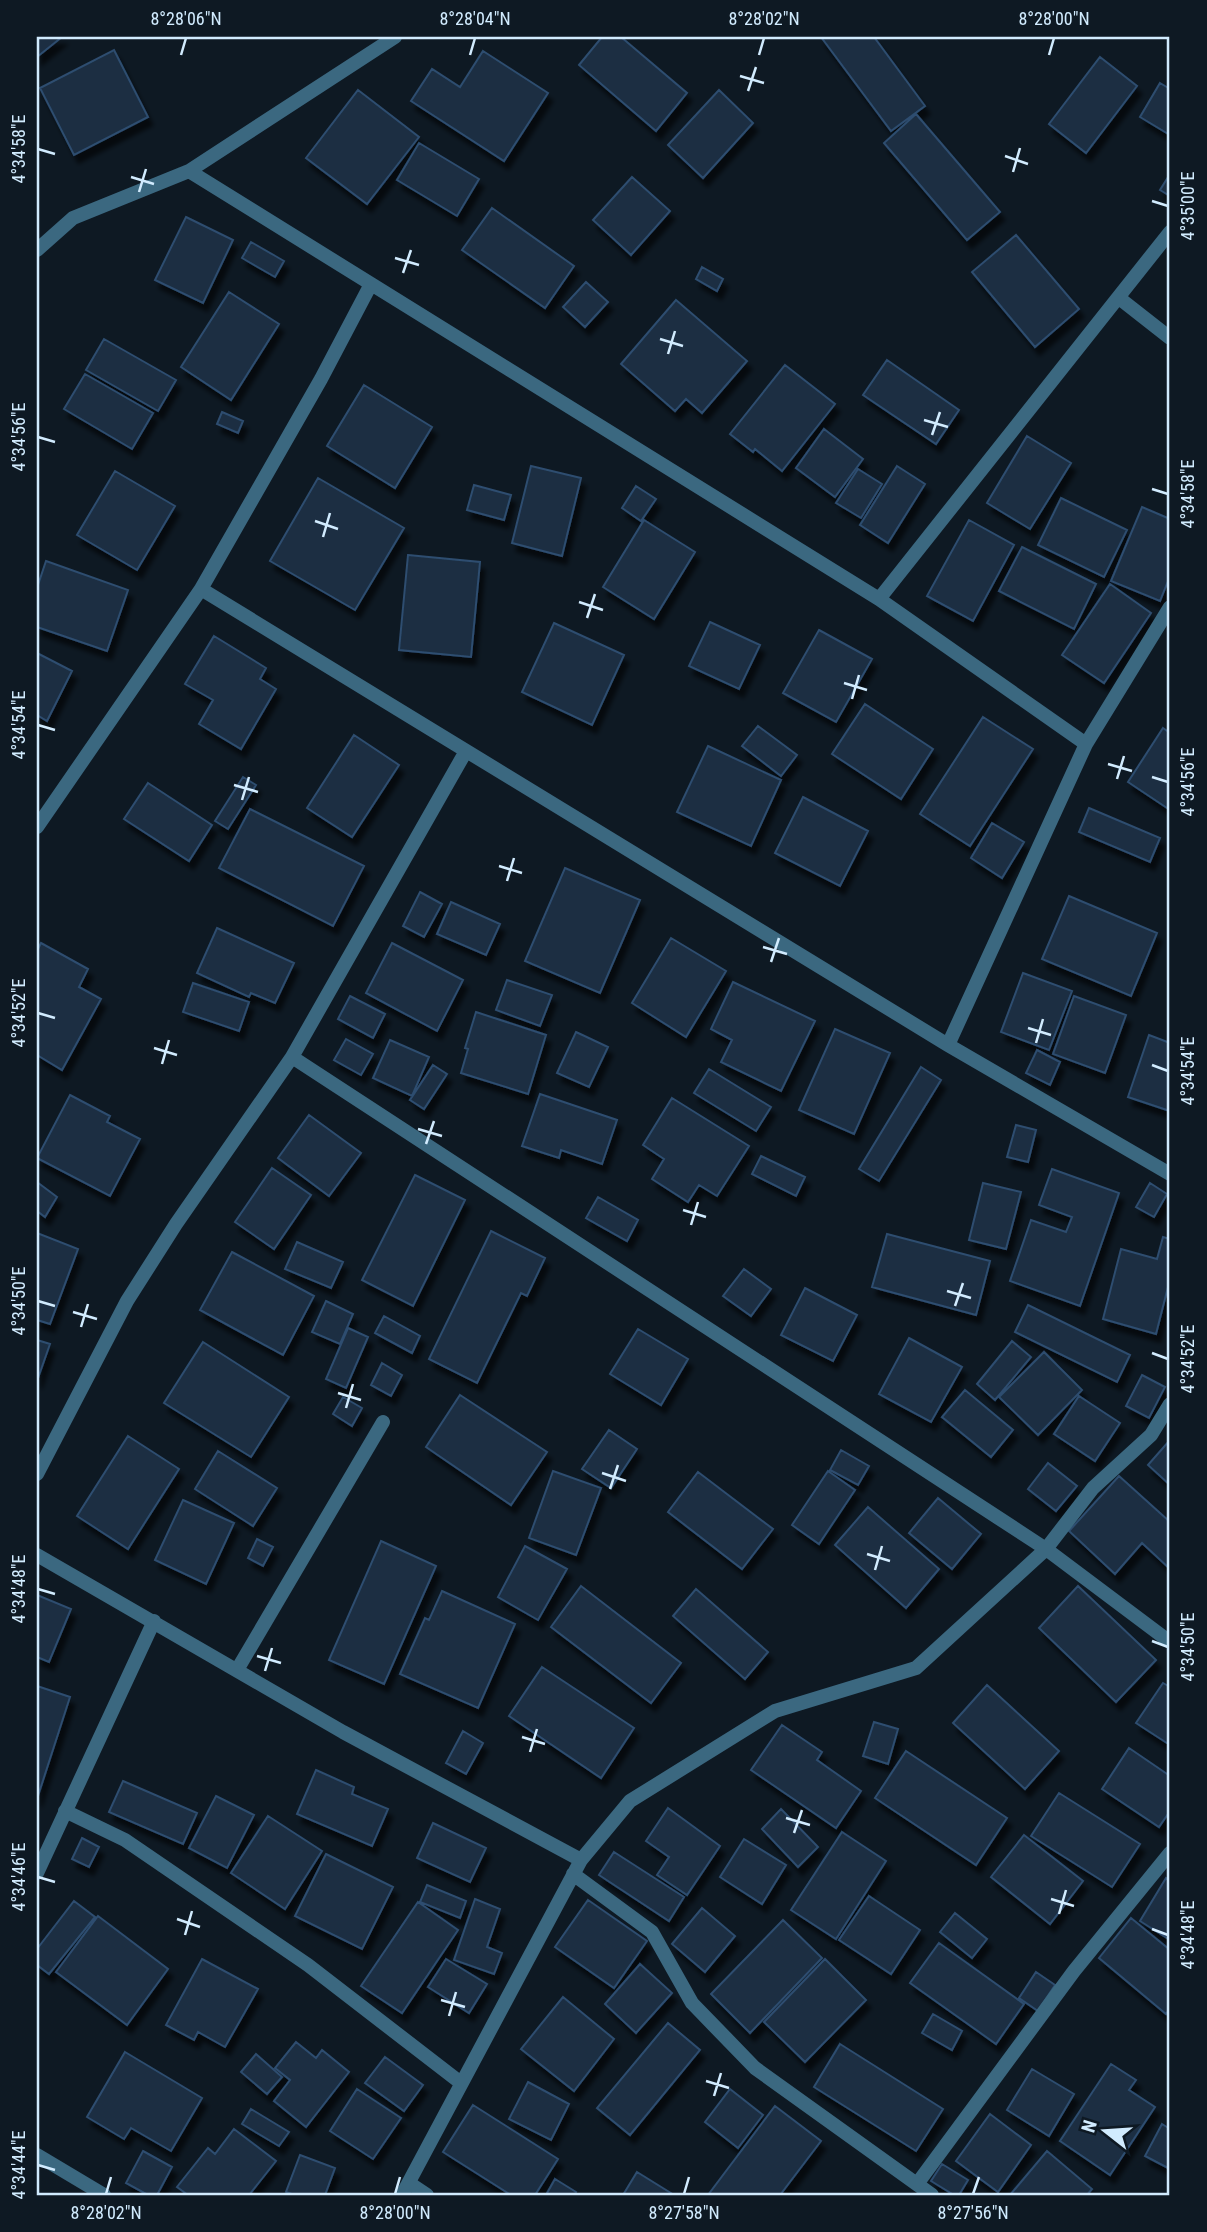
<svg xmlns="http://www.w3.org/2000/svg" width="1207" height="2232" viewBox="0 0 1207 2232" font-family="'Roboto Condensed',sans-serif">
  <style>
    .building { fill: #1b2e43; stroke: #2e4d6f; stroke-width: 2; filter: url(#shadow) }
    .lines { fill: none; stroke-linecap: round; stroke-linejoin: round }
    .minor { stroke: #3b6880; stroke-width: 14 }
    .ticks { fill: none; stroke: #d1ebfe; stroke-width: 2.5 }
    .neatline { fill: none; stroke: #d1ebfe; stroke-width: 2.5 }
    .ticks-label { font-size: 18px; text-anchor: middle; fill: #d1ebfe }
  </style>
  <defs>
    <filter id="shadow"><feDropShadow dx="4.5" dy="8" stdDeviation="2" flood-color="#0009"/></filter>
  </defs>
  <rect width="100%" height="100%" fill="#0e1923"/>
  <path class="building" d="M37,37H62L37,57Z
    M602,37H621L687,93L656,131L579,65Z
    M821,37H874L925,106L891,131Z
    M114,50L148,117L74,155L40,88Z
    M483,51L548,93L504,161L411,101L432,69L460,87Z
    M1100,57L1137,86L1086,153L1049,124Z
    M1160,83L1170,89V135L1140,117Z
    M358,90L419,137L367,204L306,158Z
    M719,90L753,123L703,178L668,145Z
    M916,114L1000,212L967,240L884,143Z
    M419,143L479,179L457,216L397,180Z
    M1170,174V196L1160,190Z
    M632,177L670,211L631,255L593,220Z
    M492,208L574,266L545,308L462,250Z
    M186,217L233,240L203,303L155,280Z
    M1016,235L1079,309L1035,347L972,272Z
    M251,242L284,261L275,277L242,258Z
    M702,267L723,279L717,291L696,279Z
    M586,282L608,302L585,327L563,307Z
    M229,292L279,324L231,400L181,367Z
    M676,300L747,361L702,413L686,399L675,411L621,364Z
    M104,339L176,380L158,411L86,370Z
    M887,360L959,410L936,444L863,395Z
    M785,365L835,404L782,471L755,449L753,452L730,434Z
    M85,374L153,413L132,449L64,409Z
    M364,385L432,427L395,488L327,446Z
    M222,412L243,421L238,433L217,424Z
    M824,429L863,459L835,497L796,468Z
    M1027,436L1071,463L1030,529L987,503Z
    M531,466L581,478L562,556L512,543Z
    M897,466L925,484L888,543L860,525Z
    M858,469L882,484L861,518L836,503Z
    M115,471L175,506L137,570L77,535Z
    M318,478L404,528L355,610L270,561Z
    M474,485L511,495L504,520L467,510Z
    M636,486L656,499L641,521L622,508Z
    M1061,498L1127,530L1104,577L1038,545Z
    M1142,507L1170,519V576L1160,601L1111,581Z
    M644,520L695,552L654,619L603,587Z
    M969,520L1014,545L973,621L927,596Z
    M1022,547L1096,584L1074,629L999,591Z
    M408,555L480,562L471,657L399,650Z
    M46,561L128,590L107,651L37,627V588Z
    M1110,584L1151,613L1104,683L1062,655Z
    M710,622L760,645L739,689L689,666Z
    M554,623L624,655L592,725L522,692Z
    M819,630L872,659L836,722L783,693Z
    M214,636L266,668L260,679L276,689L241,749L199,724L213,700L185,684Z
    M37,653L72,671L47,721L37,715Z
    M865,704L933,749L901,799L832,754Z
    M983,717L1033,749L970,846L920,814Z
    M758,726L797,755L781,776L742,746Z
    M1163,728L1170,733V810L1128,782Z
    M354,735L399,765L352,837L307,808Z
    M708,746L781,780L751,846L677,812Z
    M243,777L256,785L228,829L215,821Z
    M148,783L212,825L189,861L124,819Z
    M803,797L868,831L840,886L775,853Z
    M1089,808L1160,838L1150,862L1079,832Z
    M250,809L364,866L333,926L219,868Z
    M992,823L1024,842L1002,878L971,858Z
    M565,868L640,900L600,993L525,961Z
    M420,892L442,904L424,937L403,926Z
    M1069,896L1157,933L1131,996L1042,959Z
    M451,902L500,924L486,955L437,934Z
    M217,928L294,963L275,1003L251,993L249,997L197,973Z
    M671,938L726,971L686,1037L632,1003Z
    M41,943L88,969L79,987L101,999L62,1070L37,1055V951Z
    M392,943L463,980L437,1031L366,993Z
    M1023,973L1072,991L1049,1050L1001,1032Z
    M507,980L552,995L540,1026L496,1010Z
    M733,982L815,1021L781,1091L721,1062L732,1040L711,1029Z
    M193,983L249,1002L239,1031L183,1012Z
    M350,996L385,1014L373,1038L338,1019Z
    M1074,996L1126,1015L1105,1073L1053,1054Z
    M476,1012L546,1035L528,1094L461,1073L468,1049L465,1048Z
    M835,1029L890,1053L854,1134L799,1110Z
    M576,1032L608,1047L589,1087L557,1073Z
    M1149,1035L1170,1043V1111L1128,1097Z
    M346,1039L373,1054L361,1075L334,1060Z
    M390,1040L429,1057L412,1096L373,1078Z
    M1037,1050L1060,1062L1050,1085L1026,1073Z
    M433,1065L447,1074L424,1109L410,1100Z
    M921,1067L941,1080L879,1181L859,1169Z
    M709,1069L771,1107L756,1131L694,1093Z
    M540,1094L617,1120L602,1164L561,1150L559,1158L522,1146Z
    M70,1095L110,1116L107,1122L140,1139L110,1196L37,1158Z
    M672,1098L749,1146L717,1196L699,1185L688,1202L652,1179L664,1159L643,1145Z
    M309,1115L361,1153L329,1196L278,1158Z
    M1016,1125L1036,1130L1028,1162L1007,1157Z
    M761,1156L805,1177L796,1196L752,1174Z
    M272,1168L311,1195L274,1249L235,1222Z
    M1052,1169L1119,1193L1080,1306L1010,1281L1031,1220L1066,1232L1072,1217L1039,1205Z
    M415,1175L465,1200L413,1306L362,1280Z
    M37,1182L57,1197L45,1217L37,1211Z
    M983,1183L1021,1192L1006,1249L969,1240Z
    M1150,1183L1167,1194L1154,1217L1136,1207Z
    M598,1197L638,1220L627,1241L586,1218Z
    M491,1231L545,1258L527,1296L521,1293L477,1383L429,1359Z
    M37,1233L78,1249L50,1324L37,1320Z
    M887,1234L990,1261L976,1315L872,1287Z
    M1163,1237L1170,1239V1279L1156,1334L1103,1319L1121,1249L1157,1259Z
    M297,1242L343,1262L331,1288L285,1269Z
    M232,1252L314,1296L283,1355L200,1310Z
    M744,1269L771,1289L751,1316L723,1296Z
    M805,1288L857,1315L833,1361L781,1335Z
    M326,1301L353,1314L340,1344L312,1332Z
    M1028,1305L1130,1355L1117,1382L1015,1332Z
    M384,1316L420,1336L412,1353L375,1333Z
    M348,1328L368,1337L346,1388L326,1379Z
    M638,1329L688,1359L661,1405L610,1374Z
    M909,1338L962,1367L931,1422L879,1394Z
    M37,1340L50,1344L37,1381Z
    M1012,1341L1031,1357L995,1400L977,1384Z
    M203,1342L289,1397L251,1457L164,1403Z
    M1044,1352L1082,1390L1038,1435L999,1397Z
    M382,1363L402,1375L391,1396L371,1385Z
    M1142,1375L1165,1387L1149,1418L1126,1406Z
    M965,1390L1013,1430L991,1457L942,1417Z
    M460,1395L547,1452L511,1505L426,1447Z
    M1079,1396L1120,1423L1095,1461L1054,1434Z
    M343,1397L362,1408L352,1426L333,1414Z
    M609,1430L637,1449L611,1488L582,1469Z
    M128,1436L179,1469L128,1549L77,1516Z
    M1170,1440V1485L1148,1465Z
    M841,1450L869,1466L858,1485L830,1470Z
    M218,1451L277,1488L253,1526L195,1489Z
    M1048,1463L1077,1486L1056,1511L1028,1489Z
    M553,1471L601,1488L576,1555L529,1538Z
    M828,1471L855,1490L819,1544L792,1525Z
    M698,1472L773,1529L742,1569L668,1512Z
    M1119,1476L1170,1522V1569L1142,1543L1115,1574L1069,1531Z
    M938,1498L981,1534L952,1569L909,1533Z
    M183,1500L234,1523L206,1584L155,1560Z
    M868,1507L939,1569L906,1608L835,1545Z
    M257,1539L273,1547L263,1566L248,1558Z
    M381,1541L436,1566L384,1684L329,1660Z
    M525,1546L567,1569L538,1620L498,1597Z
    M581,1586L681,1663L651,1703L551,1627Z
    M1078,1586L1156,1660L1116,1702L1039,1628Z
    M696,1589L768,1652L745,1679L673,1616Z
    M442,1591L515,1624L478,1708L400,1674L425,1618L429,1620Z
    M37,1595L71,1609L49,1662L37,1657Z
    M542,1667L634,1728L601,1778L509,1716Z
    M1163,1683L1170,1687V1745L1136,1723Z
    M987,1685L1059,1751L1025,1789L953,1723Z
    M37,1686L70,1697L37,1799Z
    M874,1722L898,1729L888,1764L863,1756Z
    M782,1725L822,1752L817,1760L861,1791L836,1828L751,1770Z
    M463,1731L483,1743L466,1774L446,1763Z
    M1129,1748L1170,1776V1811L1159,1827L1102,1789Z
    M906,1751L1007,1818L976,1865L875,1798Z
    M316,1770L354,1787L352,1794L388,1809L372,1846L297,1814Z
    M123,1781L197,1813L183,1844L109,1812Z
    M1059,1793L1140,1844L1112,1887L1031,1836Z
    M216,1796L254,1815L227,1868L189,1848Z
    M668,1808L720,1846L687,1895L657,1875L669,1857L646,1841Z
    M781,1809L818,1847L798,1867L762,1829Z
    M268,1816L322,1851L285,1909L231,1873Z
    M433,1823L486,1848L470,1882L417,1858Z
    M842,1832L886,1861L836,1939L791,1910Z
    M1024,1835L1083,1881L1050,1924L991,1877Z
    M82,1838L99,1847L89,1867L72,1859Z
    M744,1839L786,1865L762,1904L720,1877Z
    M614,1852L684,1897L669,1921L599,1875Z
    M326,1854L393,1887L362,1949L295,1916Z
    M1166,1878L1170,1881V1940L1140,1921Z
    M427,1885L466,1901L460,1918L420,1902Z
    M869,1896L920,1930L891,1974L839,1940Z
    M475,1899L500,1909L487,1947L502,1953L494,1974L454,1960Z
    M588,1900L647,1941L614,1988L555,1947Z
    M74,1901L95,1917L49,1974L37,1965V1949Z
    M418,1902L458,1930L402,2013L361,1986Z
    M702,1908L735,1936L705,1972L672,1944Z
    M955,1913L987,1939L972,1958L940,1932Z
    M98,1916L168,1969L127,2025L56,1972Z
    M1131,1918L1170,1950V2008L1166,2014L1099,1958Z
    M783,1920L822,1958L750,2033L711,1994Z
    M939,1943L1024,2004L996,2044L910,1983Z
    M202,1959L258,1989L225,2047L198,2032L194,2040L166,2025Z
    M446,1959L487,1984L469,2013L428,1987Z
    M825,1959L866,2000L805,2062L764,2022Z
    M640,1964L672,1993L636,2033L605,2004Z
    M1036,1972L1055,1985L1038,2011L1019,1998Z
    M563,1997L614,2039L574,2091L521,2049Z
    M933,2014L962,2031L952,2050L922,2033Z
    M668,2023L700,2050L630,2135L597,2108Z
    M296,2042L316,2058L322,2050L349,2072L306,2127L274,2101L290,2080L275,2068Z
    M840,2044L943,2109L916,2151L814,2087Z
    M125,2052L202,2098L171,2151L131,2128L124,2139L87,2117Z
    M256,2054L282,2077L267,2094L241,2072Z
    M385,2057L423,2085L404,2111L365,2083Z
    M1111,2064L1136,2080L1129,2090L1155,2107L1110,2175L1060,2141Z
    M1032,2069L1074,2094L1049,2136L1007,2110Z
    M528,2082L569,2104L551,2140L509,2119Z
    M357,2089L401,2118L373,2159L330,2131Z
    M730,2089L763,2115L738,2148L705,2122Z
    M473,2105L558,2159L535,2195H511L443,2152Z
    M775,2106L821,2141L780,2195H708Z
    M251,2109L289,2132L279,2146L242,2124Z
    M990,2114L1031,2145L998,2192L956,2161Z
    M1162,2124L1170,2129V2169L1145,2156Z
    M234,2129L276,2161L249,2195H188L177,2187L208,2148L215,2154Z
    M143,2151L172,2167L157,2195H148L126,2183Z
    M1047,2151L1092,2189L1087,2195H1010Z
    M300,2155L335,2168L325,2195H295L286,2192Z
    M942,2164L968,2180L959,2195H954L931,2181Z
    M637,2172L674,2195H623Z
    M555,2179L576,2192L574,2195H546Z"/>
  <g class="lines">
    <path class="minor" d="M189,171L879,599L1086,744
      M37,250L73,218L189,171L395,37
      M1119,298L1170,338
      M201,589L948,1045L1170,1174
      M879,599L1170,232
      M37,827L201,589L321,379L371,284
      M948,1045L1086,744L1170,607
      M292,1057L1046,1549L1170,1642
      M37,1474L127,1301L176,1224L292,1057L466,751
      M37,1555L343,1732L581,1860
      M237,1670L383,1422
      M65,1811L125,1840L308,1965L461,2083
      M37,1873L154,1621
      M573,1874L652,1932L692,2003L755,2068L932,2195
      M37,2155L104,2195
      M409,2183L427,2195
      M917,2184L1074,1971L1170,1853
      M402,2195L581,1860L630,1801L775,1711L916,1668L1046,1549L1093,1488L1151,1435L1170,1404"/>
  </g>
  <path class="ticks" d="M181,55L186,38M470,55L475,38M759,55L764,38M1049,55L1054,38M740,76L764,83M748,91L756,67M38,149L55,154M1005,156L1028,164M1013,172L1020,148M131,177L154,184M139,192L146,169M1152,201L1168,206M395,258L419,265M403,273L411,250M660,339L683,346M668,354L675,331M924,420L948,427M932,435L940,412M38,437L55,442M1152,489L1168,494M315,521L338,529M323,537L330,513M579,602L603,610M587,618L595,594M844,683L867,690M852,699L859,675M38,725L55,730M1108,764L1132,771M1152,777L1168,782M1117,779L1124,756M234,785L258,792M242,800L249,777M499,866L522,873M507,881L514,858M763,947L787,954M771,962L779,938M38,1013L55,1018M1028,1028L1051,1035M1036,1043L1043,1019M154,1048L177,1055M162,1064L169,1040M1152,1065L1168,1071M418,1129L442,1136M426,1144L434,1121M683,1210L706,1217M691,1225L698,1202M947,1291L971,1298M38,1301L55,1306M955,1306L963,1283M73,1312L97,1319M81,1327L88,1304M1152,1353L1168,1359M338,1393L361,1400M346,1408L353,1384M602,1473L626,1481M610,1489L618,1465M867,1554L890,1561M875,1570L882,1546M38,1589L55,1594M1152,1641L1168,1647M257,1656L281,1663M265,1671L272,1648M522,1737L545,1744M530,1752L537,1729M786,1818L810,1825M794,1833L802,1810M38,1877L55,1882M1051,1899L1074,1906M1059,1914L1066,1890M177,1919L200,1927M1152,1929L1168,1935M185,1935L192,1911M441,2000L465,2007M449,2016L456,1992M706,2081L729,2088M714,2096L721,2073M38,2165L55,2170M106,2194L111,2177M395,2194L400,2177M684,2194L689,2177M973,2194L979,2177"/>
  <rect width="1207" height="2232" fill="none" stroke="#0e1923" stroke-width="77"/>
  <g transform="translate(1105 2131) rotate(287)" stroke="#0e1923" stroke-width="5" paint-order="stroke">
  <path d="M0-5L12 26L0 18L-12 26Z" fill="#d1ebfe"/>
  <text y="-10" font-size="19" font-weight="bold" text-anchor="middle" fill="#d1ebfe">N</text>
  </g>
  <rect x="38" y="38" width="1130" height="2156" class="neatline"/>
  <g class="ticks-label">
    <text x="186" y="25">8°28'06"N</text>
    <text x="475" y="25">8°28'04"N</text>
    <text x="764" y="25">8°28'02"N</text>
    <text x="1054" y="25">8°28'00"N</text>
    <text transform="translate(19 149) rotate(-90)" y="6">4°34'58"E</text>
    <text transform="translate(1188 206) rotate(-90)" y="6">4°35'00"E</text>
    <text transform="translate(19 437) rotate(-90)" y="6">4°34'56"E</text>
    <text transform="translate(1188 494) rotate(-90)" y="6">4°34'58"E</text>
    <text transform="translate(19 725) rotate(-90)" y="6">4°34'54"E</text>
    <text transform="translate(1188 782) rotate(-90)" y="6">4°34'56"E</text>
    <text transform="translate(19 1013) rotate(-90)" y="6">4°34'52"E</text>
    <text transform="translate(1188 1071) rotate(-90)" y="6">4°34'54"E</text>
    <text transform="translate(19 1301) rotate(-90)" y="6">4°34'50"E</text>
    <text transform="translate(1188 1359) rotate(-90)" y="6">4°34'52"E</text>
    <text transform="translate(19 1589) rotate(-90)" y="6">4°34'48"E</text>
    <text transform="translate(1188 1647) rotate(-90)" y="6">4°34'50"E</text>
    <text transform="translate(19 1877) rotate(-90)" y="6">4°34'46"E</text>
    <text transform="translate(1188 1935) rotate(-90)" y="6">4°34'48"E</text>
    <text transform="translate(19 2165) rotate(-90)" y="6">4°34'44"E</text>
    <text x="106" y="2219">8°28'02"N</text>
    <text x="395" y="2219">8°28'00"N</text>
    <text x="684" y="2219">8°27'58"N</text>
    <text x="973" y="2219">8°27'56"N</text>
  </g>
</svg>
